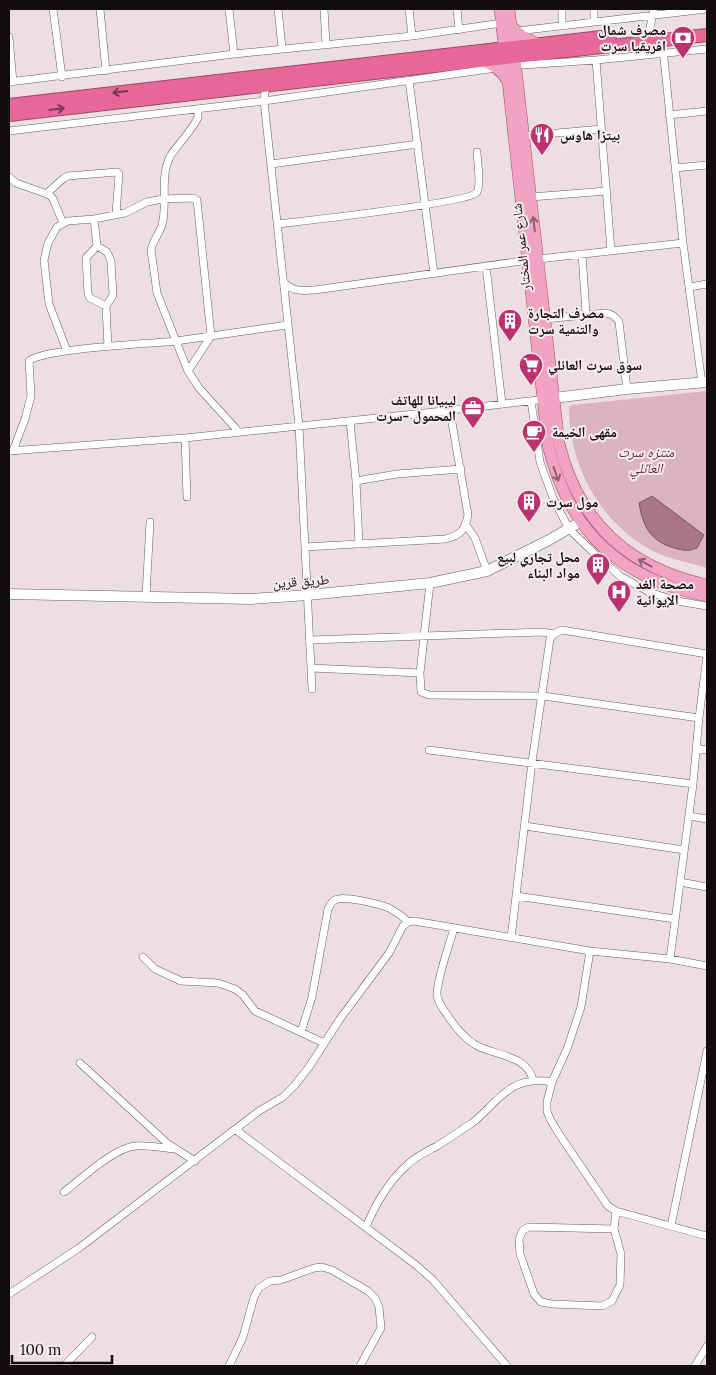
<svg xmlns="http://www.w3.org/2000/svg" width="716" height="1375" viewBox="0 0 716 1375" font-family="Lora,'Noto Naskh Arabic',serif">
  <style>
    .green { fill: #dcb4bf }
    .water { fill: #a97686; stroke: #7b5662 }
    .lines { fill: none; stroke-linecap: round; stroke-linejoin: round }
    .street-casing { stroke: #685c5f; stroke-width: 8 }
    .secondary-casing { stroke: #685c5f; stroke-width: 11 }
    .primary-casing { stroke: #9c4867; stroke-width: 12 }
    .highway-casing { stroke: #9c4867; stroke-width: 14 }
    .street { stroke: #fff; stroke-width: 7 }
    .secondary { stroke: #fff; stroke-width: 10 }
    .primary { stroke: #f1a4c1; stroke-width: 11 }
    .highway { stroke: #e76898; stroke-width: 12 }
    .oneway { stroke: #7c3a52 }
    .oneway2 { stroke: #8c6070 }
    .labels { text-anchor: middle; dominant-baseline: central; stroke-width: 4; stroke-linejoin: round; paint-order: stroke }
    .poi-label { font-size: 14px; font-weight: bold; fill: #110c0d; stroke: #faebef; text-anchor: start }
    .street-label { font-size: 14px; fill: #110c0d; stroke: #faebef }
    .park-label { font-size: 14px; font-style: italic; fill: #65243e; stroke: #faebef }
  </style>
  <rect width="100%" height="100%" fill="#eddee2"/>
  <path class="green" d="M707,391V568C692,563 674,560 659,554C603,528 569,468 569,407L572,405Z"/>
  <path class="water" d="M652,496L704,535L697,548C691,551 685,551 678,549C652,543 643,528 639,503Z"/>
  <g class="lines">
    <defs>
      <path id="street" d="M53,9L62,77
        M100,9L106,71
        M229,9L234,54
        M278,9L282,48
        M324,9L326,44
        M409,9L412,36
        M457,9L459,30
        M562,9V25
        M594,9V21
        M517,31L707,9
        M649,32L654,9
        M9,37L13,82
        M662,39L683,243L702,383
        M596,60L611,251
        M523,65L596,60L707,49
        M409,80L434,274
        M9,82L234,54L412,36L502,23
        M266,85L264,101L299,426L312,689
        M669,115L707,111
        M9,131L264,101L496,68
        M524,136L602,129
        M271,164L418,144
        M675,168L707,165
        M9,177L16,183L50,195L53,199L63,223
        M46,194L64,178L68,176L117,172L119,174L116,214
        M531,197L607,191
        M94,219L97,246L107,252L111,261L113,295L106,306L108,347
        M278,224C303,221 466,203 476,193C482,188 477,160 477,152
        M97,246L86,258L88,294L90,298L106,306
        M582,254L586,313
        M486,266L502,404
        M283,281C292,292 302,291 315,290L529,260L683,243
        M689,287L707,284
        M545,319L605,313C612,314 615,316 619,322L627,389
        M67,351L49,304L44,260L48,243L57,227L68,221L94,219L125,213L147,202L163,199L193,198L197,200L211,336L188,371
        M531,401L540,462L553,498L569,529L596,555L620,576L649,592L677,601L707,606
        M350,421L356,481
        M239,432L199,388L188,371L176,341L287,325
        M185,438L187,497
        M9,451L185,438L434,412L546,399
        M13,451L25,419L31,396L29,361C45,348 149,344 176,341L157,293L151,250C153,241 159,234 162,225C168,203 159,176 171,155C177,146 196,125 198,117C198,114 198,111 198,109
        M466,525L475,538L487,571
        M359,543L356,481L397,474L461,469
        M305,547L445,539C460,536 465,530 468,515L450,411
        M430,583L420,673L421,692L429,695L543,696L699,718
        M146,596L150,522
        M310,640L541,632L554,634
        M311,668L420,673
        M696,748L707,750
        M429,750L693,784
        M689,816L707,819
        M525,826L684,850
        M680,882L707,887
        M516,896L675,919
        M454,928C450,943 436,982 437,995C438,1003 443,1009 448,1016C455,1027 462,1036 474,1044C493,1056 527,1054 533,1080
        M511,938L532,762L550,639L554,634L562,630L707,654
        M590,951L581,1007L567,1049L552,1082L547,1102V1111L550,1119L559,1134L608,1206L616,1211L707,1236
        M143,957L155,969L181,981L218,983L235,989L243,995L255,1011L324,1043
        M670,959L693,784L699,718L707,656
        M301,1032L312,997L328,909C330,906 331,902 335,900C343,895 379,904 389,908C396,912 403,916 408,922
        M80,1063L168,1144L195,1161
        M236,1130L416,1265L433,1280L507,1366
        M64,1192C81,1179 115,1147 136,1146C149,1145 162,1148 175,1149
        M671,1226L707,1051
        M366,1227C375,1205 388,1183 405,1167C414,1157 426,1152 437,1146C448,1139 460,1131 472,1123C487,1112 498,1095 515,1086C527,1080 540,1080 552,1082
        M614,1229L529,1227L523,1230L519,1239L520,1254L534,1294L541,1302L552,1304L602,1306L612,1301L620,1285L621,1254L614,1229L616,1211
        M9,1294L79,1248L259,1111L283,1097L294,1086L309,1067L340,1019L389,953L403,926L408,922L414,921L590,951L670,959L707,966
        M64,1366L92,1337
        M229,1366L243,1337L254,1297L259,1288L270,1281L281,1280L314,1268L322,1267L332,1270L368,1291L375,1298L379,1307L381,1328L360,1366
        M695,1366L707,1346"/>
      <path id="secondary" d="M554,398L627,389L707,382
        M9,594L252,599L308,595L430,583L487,571L549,540L580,522"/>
      <path id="primary" d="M500,9L548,445C569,532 620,579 707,596
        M509,9L559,443C578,522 628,568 707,585
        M511,26L522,36L538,44
        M479,60C492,63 502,71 508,82"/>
      <path id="highway" d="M9,105L610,36
        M9,115L707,35"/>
    </defs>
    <use href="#street" class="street-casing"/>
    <use href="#secondary" class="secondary-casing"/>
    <use href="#primary" class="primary-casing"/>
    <use href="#highway" class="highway-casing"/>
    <use href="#street" class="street"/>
    <use href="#secondary" class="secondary"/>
    <use href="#primary" class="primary"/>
    <use href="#highway" class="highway"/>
  </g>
  <defs><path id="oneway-shaft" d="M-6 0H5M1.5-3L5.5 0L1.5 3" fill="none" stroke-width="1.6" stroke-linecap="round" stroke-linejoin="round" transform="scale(1.25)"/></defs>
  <g class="oneway">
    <use href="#oneway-shaft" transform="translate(120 92) rotate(173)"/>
    <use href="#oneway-shaft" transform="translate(57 109) rotate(-7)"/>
  </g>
  <g class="oneway2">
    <use href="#oneway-shaft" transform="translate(534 224) rotate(-96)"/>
    <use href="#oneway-shaft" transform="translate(556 474) rotate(70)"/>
    <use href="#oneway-shaft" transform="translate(645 563) rotate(-151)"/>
  </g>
  <defs>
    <symbol id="bank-pin" viewBox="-11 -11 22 30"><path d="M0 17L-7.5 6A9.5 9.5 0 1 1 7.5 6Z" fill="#bc326e" stroke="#faebef"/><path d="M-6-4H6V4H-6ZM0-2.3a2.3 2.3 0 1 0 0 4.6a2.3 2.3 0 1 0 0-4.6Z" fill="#fff"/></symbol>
    <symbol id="restaurant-pin" viewBox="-11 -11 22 30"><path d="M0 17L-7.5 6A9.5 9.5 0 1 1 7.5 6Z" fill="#bc326e" stroke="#faebef"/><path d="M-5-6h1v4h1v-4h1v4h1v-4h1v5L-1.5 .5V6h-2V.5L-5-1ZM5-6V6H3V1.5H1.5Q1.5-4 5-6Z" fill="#fff"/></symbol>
    <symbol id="building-pin" viewBox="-11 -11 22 30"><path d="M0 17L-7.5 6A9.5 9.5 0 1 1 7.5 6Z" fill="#bc326e" stroke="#faebef"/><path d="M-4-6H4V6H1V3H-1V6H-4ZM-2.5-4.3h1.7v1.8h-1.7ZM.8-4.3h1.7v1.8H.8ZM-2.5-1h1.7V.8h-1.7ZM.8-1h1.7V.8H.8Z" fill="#fff"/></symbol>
    <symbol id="supermarket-pin" viewBox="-11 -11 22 30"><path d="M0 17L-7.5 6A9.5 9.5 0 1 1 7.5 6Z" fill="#bc326e" stroke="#faebef"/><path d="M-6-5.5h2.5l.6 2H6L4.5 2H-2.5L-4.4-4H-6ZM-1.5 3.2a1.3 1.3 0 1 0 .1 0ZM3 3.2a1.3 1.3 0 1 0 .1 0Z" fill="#fff"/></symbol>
    <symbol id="office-pin" viewBox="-11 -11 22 30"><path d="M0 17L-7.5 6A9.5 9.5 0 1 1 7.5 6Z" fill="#bc326e" stroke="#faebef"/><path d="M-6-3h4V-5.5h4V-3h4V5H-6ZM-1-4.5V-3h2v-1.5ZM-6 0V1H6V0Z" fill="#fff"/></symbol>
    <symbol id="cafe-pin" viewBox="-11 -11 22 30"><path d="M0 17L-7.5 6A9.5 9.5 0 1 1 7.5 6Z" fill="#bc326e" stroke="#faebef"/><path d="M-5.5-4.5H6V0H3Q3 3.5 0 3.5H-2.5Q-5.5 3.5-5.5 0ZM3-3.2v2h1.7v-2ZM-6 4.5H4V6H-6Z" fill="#fff"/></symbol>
    <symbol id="hospital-pin" viewBox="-11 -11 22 30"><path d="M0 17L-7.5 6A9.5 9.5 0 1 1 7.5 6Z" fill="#bc326e" stroke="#faebef"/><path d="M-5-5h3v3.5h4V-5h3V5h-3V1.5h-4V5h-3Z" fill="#fff"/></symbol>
  </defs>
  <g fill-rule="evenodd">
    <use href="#bank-pin" x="669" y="24" width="28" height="38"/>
    <use href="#restaurant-pin" x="528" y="121" width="28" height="38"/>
    <use href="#building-pin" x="496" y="307" width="28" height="38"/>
    <use href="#supermarket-pin" x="517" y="351" width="28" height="38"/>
    <use href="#office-pin" x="459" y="394" width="28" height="38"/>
    <use href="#cafe-pin" x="520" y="418" width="28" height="38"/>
    <use href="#building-pin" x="515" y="488" width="28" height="38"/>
    <use href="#building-pin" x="584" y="551" width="28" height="38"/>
    <use href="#hospital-pin" x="605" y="578" width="28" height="38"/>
  </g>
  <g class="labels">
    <g class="poi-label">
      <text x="666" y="30" text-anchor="end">مصرف شمال<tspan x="666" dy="16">افريقيا سرت</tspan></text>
      <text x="560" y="135">بيتزا هاوس</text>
      <text x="528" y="313">مصرف التجارة<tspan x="528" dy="16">والتنمية سرت</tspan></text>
      <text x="548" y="365">سوق سرت العائلي</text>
      <text x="456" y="400" text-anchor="end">ليبيانا للهاتف<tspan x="456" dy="16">المحمول -سرت</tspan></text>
      <text x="552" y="432">مقهى الخيمة</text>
      <text x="546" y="502">مول سرت</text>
      <text x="580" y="557" text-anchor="end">محل تجاري لبيع<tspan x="580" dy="16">مواد البناء</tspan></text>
      <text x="636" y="584">مصحة الغد<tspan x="636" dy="16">الإيوائية</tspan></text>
    </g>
    <g class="street-label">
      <text transform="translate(521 247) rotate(-96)">شارع عمر المختار</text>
      <text transform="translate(301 581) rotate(-4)">طريق قرين</text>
    </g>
    <g class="park-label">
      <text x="646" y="452">منتزه سرت<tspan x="646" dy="16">العائلي</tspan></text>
    </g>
  </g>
  <rect width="716" height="1375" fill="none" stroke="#110c0d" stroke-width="20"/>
  <path d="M12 1355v8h100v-8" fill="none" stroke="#110c0d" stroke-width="2.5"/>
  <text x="20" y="1355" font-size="15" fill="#110c0d" stroke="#faebef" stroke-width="4" paint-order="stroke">100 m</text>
</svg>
